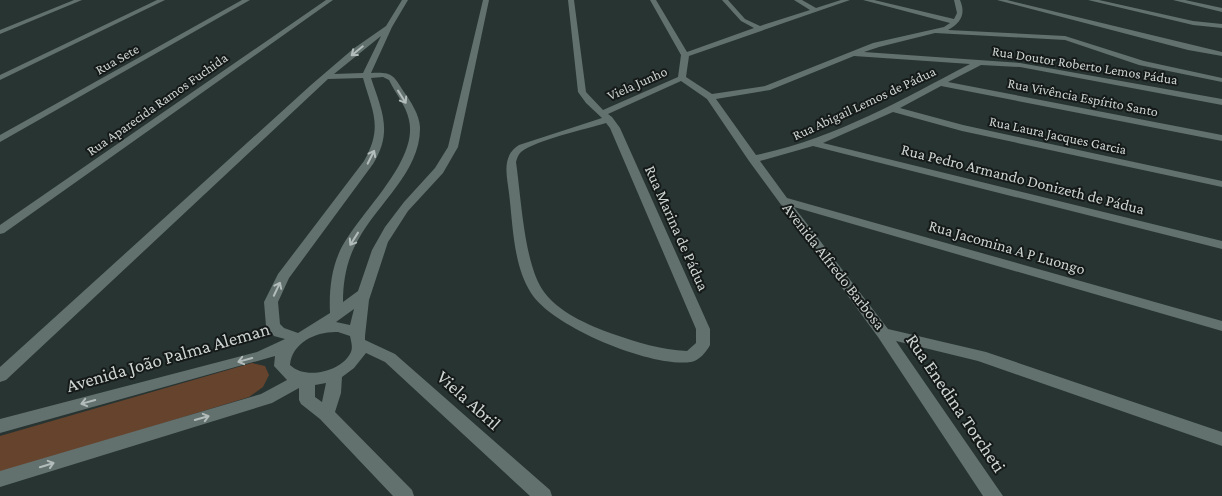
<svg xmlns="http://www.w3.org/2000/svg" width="1222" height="496" viewBox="0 0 1222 496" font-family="'Crimson Pro',serif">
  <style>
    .green { fill: #66432c }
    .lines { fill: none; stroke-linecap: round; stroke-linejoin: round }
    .minor { fill: #62706e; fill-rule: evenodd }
    .oneway { stroke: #b2bcba }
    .labels { text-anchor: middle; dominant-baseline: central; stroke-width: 4; stroke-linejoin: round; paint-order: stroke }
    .far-street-label { font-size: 14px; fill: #cdd5d3; stroke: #151a19 }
    .street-label { font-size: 16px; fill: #cdd5d3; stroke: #151a19 }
    .near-street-label { font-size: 19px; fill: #cdd5d3; stroke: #151a19 }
  </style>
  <rect width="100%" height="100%" fill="#273432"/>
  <path class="green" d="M252,363L265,366L269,375L263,387L249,397L0,473V436Z"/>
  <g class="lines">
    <path class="minor" d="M74,0H82L0,34V30Z
      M157,0H165L0,80V75Z
      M242,0H250L0,142V135Z
      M326,0H333L4,233L0,234V225Z
      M402,0H408L392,27L371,73C393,72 393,75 404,92C411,102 419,114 420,127C421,171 378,203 358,240C347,259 343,280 343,302L358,291L372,250L385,227L404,202L435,168L448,147L483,0H489L458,147L443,173L408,211L388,242L369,300L365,336V340L395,354L550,490L552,496H530L385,362L366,353L354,368L342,377L341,393L335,412L412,490L414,496H393L320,419L301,404L299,400V388L272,403L0,487V471L261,394L287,380L274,366L275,356L0,433V419L257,352L285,339L274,336L266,326L264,302L278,274L364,161C383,127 373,113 363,78L328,79L6,380L0,382V367L311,85L353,49L386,26ZM381,36L363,73L334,74ZM383,77L389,80C395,93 406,105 409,120C419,163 356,215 339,253C331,271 329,293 330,313L298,333L284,328L280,324L278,302L289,278L373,164C393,132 382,111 371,78ZM354,309L350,325L336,322ZM338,332L350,336C351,341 353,347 351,352C342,372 305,380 290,365C292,342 317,331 338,332ZM326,383L322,402L315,397V385Z
      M568,0H574L586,92L603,110L678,77L681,55L650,0H656L687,52L754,28L741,21L722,0H728L745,19L760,26L810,10L794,0H802L816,8L841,0H850L689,56L686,77L712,94L765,86L873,43L944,27L950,23L863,0H874L954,19L957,13L954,0H960C966,14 961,23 948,30L1065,36L1144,61L1222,78V82L1139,65L1065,40L935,33L879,47L864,52L1020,63L1222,99V105L1020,67L981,65L948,82L1222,135V141L941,86L900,108L963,125L1222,181V187L962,131L893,112L823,143L1222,241V249L813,146L760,161L787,198L1222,321V331L794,207L888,329L986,352L1222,432V446L978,361L896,341L1003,496H983L878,337L749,161L707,99L681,81L608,114L612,117L620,128L710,329V345C707,351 699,361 691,362C652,368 552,327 531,293C513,265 513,225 509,193C507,176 501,156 519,145L602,118L586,103L578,92ZM854,56L970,64C901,100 834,139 756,155L716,99L770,90ZM606,123L610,128L696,329V343L687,351C661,350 637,342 613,334C588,325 557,312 542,289C524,261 521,196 516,162C517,158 518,155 521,152C536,140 586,129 606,123Z
      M997,0H1007L1222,52V56L1188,50Z
      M1088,0H1099L1193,21L1222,24V28L1193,25Z
      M1173,0H1185L1222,8V12Z"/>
  </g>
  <defs><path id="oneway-shaft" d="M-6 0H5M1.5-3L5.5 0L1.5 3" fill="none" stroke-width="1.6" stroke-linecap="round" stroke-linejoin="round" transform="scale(1.25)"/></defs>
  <g class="oneway">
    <use href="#oneway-shaft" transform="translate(357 51) rotate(141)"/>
    <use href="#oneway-shaft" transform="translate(402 97) rotate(58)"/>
    <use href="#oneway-shaft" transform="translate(371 157) rotate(-63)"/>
    <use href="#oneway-shaft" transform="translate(354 239) rotate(122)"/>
    <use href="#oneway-shaft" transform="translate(277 289) rotate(-65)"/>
    <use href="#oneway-shaft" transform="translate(245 360) rotate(165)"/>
    <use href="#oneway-shaft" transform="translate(88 402) rotate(165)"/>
    <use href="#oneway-shaft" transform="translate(202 418) rotate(-16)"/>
    <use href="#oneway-shaft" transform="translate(47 465) rotate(-17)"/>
  </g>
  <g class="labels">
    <g class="far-street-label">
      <text transform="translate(117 59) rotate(-29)">Rua Sete</text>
      <text transform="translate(1085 65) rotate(9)">Rua Doutor Roberto Lemos Pádua</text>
      <text transform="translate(637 83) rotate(-24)">Viela Junho</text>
      <text transform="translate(1083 97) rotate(11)">Rua Vivência Espírito Santo</text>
      <text transform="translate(864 103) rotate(-25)">Rua Abigail Lemos de Pádua</text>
      <text transform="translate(157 104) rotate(-35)">Rua Aparecida Ramos Fuchida</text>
      <text transform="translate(1058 135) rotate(12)">Rua Laura Jacques Garcia</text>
    </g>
    <g class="street-label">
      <text transform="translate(1023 179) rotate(14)">Rua Pedro Armando Donizeth de Pádua</text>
      <text transform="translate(677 228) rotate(66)">Rua Marina de Pádua</text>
      <text transform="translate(1007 247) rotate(16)">Rua Jacomina A P Luongo</text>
      <text transform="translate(834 266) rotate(52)">Avenida Alfredo Barbosa</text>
    </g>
    <g class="near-street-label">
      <text transform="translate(168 357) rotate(-16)">Avenida João Palma Aleman</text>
      <text transform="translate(469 400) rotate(42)">Viela Abril</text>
      <text transform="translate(956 403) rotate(56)">Rua Enedina Torcheti</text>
    </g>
  </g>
</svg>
